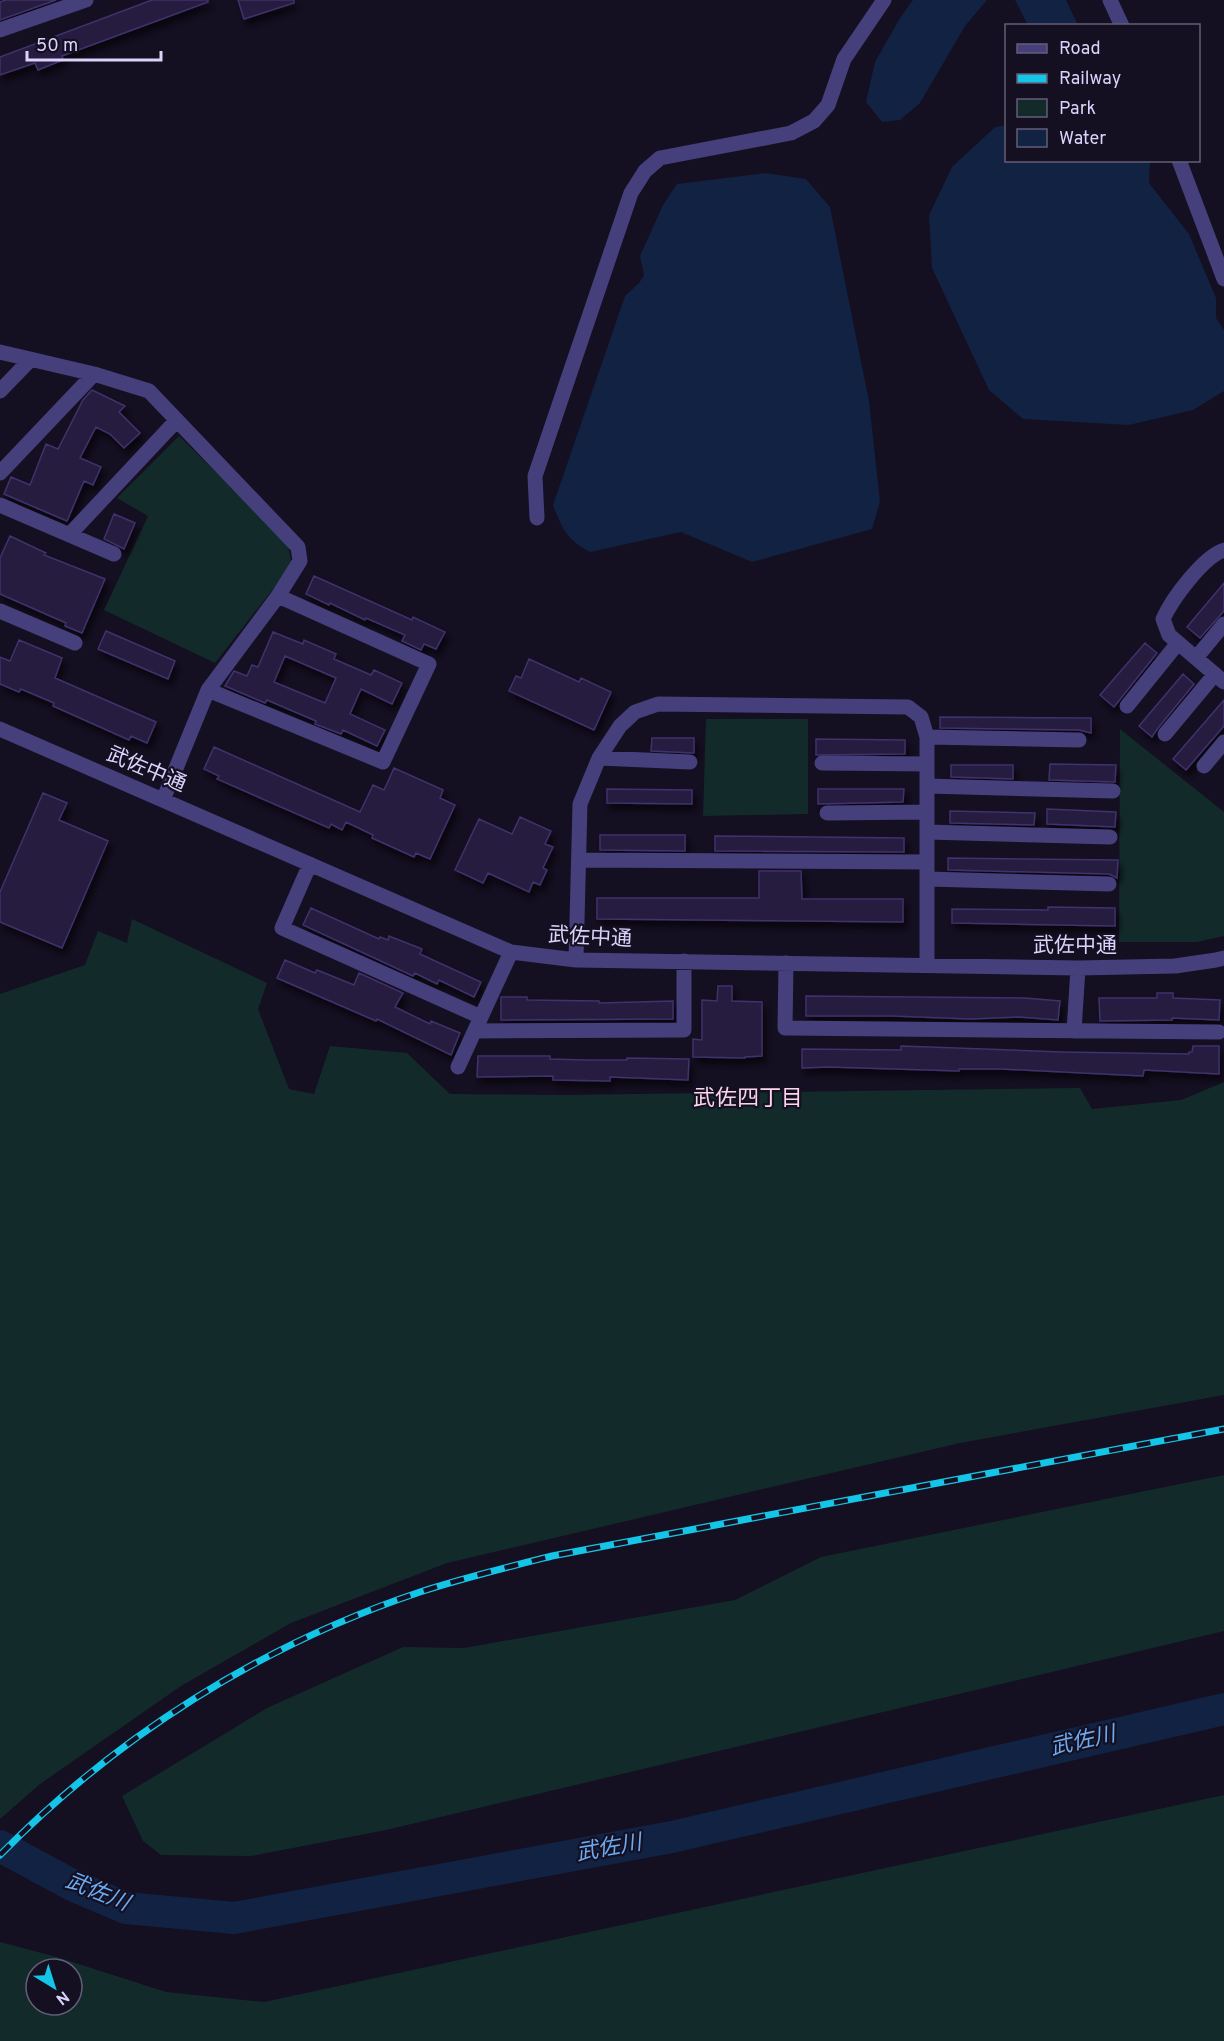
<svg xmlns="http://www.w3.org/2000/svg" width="1224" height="2041" viewBox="0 0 1224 2041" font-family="Overpass,'Noto Sans JP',sans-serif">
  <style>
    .green { fill: #132a2b; fill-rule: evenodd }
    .water { fill: #122243 }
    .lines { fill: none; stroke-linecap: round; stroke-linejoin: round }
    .river { stroke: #122243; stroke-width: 32 }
    .building { fill: #261d41; stroke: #40316b; stroke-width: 1.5; fill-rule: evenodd; filter: url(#shadow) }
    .minor { stroke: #453f7c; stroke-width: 15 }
    .rail-casing { stroke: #14c5e7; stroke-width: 7 }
    .rail { stroke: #140f21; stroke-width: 4.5; stroke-dasharray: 14; stroke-linecap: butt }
    .labels { text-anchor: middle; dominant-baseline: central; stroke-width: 4.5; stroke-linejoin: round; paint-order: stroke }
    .street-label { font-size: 21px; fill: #dad4fb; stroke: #140f21 }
    .neighbourhood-label { font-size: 22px; fill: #fbd5eb; stroke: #140f21 }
    .water-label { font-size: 22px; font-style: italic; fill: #6babf2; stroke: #140f21 }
  </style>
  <defs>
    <filter id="shadow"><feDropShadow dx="3.5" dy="6" stdDeviation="3" flood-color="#0009"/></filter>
  </defs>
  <rect width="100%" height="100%" fill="#140f21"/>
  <path class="green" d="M179,436L287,541L292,565L215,663L104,610L148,516L117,498Z
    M706,719H808V814L703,816Z
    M1120,729L1224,812V936L1197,942H1119Z
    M132,919L267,983L258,1009L289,1089L314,1094L330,1046L407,1053L450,1094L563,1095L1080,1088L1092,1109L1181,1100L1224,1082V1395L960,1443L447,1563L291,1623L181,1686L40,1784L0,1819V994L85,965L98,931L127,943Z
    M1224,1475V1631L386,1830L251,1856L161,1855L143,1841L122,1796L267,1708L403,1647L464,1648L735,1600L821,1557Z
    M1224,1795V2041H0V1942L57,1957L166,1992L264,2002ZM36,1969H72V2005H36Z"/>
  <path class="water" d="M913,0H987L965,26L920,103L900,120L882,122L866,102L875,62L900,18Z
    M1015,0H1066L1078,25H1028Z
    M1006,125V160L1150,161L1149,183L1189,234L1216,298V318L1224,330V391L1193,410L1129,425L1023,419L989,390L932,268L929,215L952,167L995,127Z
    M766,173L806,179L830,207L869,401L880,502L872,529L752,562L681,532L590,552C566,539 563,530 553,505L625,296L639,283L644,275L640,256L663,205L677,184Z"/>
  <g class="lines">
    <path class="river" d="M0,1846L72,1885L126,1908L234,1918L672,1837L1224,1709"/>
  </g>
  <path class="building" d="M6,0H56L0,20V2Z
    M152,0H208V2L62,56L63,60L38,70L35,63L0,75V57Z
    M238,0H294V3L244,19Z
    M92,390L125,406L119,412L140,433L124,448L110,434L96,427L80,458L101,467L93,485L84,481L67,521L4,494L11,477L30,485L46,444L58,449L83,400Z
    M114,514L135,523L124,549L104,539Z
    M10,536L46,553L44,555L105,579L82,633L65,626L66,623L0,594V558Z
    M314,576L412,620L413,617L445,632L436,649L424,644L421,650L402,641L405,635L366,618L365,620L330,603L329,605L306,594Z
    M1224,583V611L1200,638L1187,627Z
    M106,631L175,661L168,679L98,649Z
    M273,632L303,644L304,640L336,654L334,659L371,675L374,670L402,683L392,704L361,689L350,714L385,730L377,746L343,730L341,734L315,724L316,721L267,700L265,703L225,686L234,671L247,676L252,665L258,667ZM285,656L336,678L325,703L274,682Z
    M19,640L62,658L55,678L156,722L147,743L131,736L129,740L53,706L54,703L21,689L19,692L0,684V657L10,661Z
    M1145,643L1157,653L1114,707L1100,695Z
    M529,659L579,682L581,678L611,692L594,730L509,691L516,676L521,678Z
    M1183,674L1194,684L1158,728L1152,737L1139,726Z
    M1224,700V726L1186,770L1173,759Z
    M940,717L1091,718V733L1079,730L940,728Z
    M652,738H694V753L651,751Z
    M816,739L905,740V754L816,755Z
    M214,747L360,812L373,785L384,790L394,768L443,790L440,798L455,805L430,859L416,853L414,857L372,838L373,835L346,822L342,830L331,824L329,828L217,779L219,776L204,769Z
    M1050,764L1116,765L1115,782L1049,780Z
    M951,765H1013V779L951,777Z
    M607,789L692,790V804L607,803Z
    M818,789H904L903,802L818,804Z
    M43,793L67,803L59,820L108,841L62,948L0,922V892Z
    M1047,809L1116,812L1115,827L1047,824Z
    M950,811L1035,813L1034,825L950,823Z
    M520,817L551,831L545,844L553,847L543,868L547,870L540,885L533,882L529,892L488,873L483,883L455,870L479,819L512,834Z
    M600,835H685V851L600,850Z
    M715,836L904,838V852L715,851Z
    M948,858L1118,860L1117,878L1109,874L948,870Z
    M759,871H801L802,899H903V922L597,919V898H759Z
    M1048,907L1115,908V926L952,923V909L1048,910Z
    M311,908L379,939L380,937L388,940L389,936L422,949L420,954L481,982L474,997L439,980L437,984L415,973L413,976L303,925Z
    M285,960L315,973L317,970L354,985L359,973L403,993L395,1007L430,1024L431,1021L460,1033L451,1055L377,1019L376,1021L277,978Z
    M718,986H732V1001L762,1002V1056L745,1057V1058L693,1057V1039L702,1040V1000L717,1001Z
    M1157,993H1173V998L1220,1000L1219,1020L1172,1018V1020L1100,1021L1099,998H1157Z
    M806,996L1025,998L1060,1001L1058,1020L1019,1017L970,1019L892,1016H806Z
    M501,997H527V1000L599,1001V1003L673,1001V1019L501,1020Z
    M901,1046L1062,1052L1189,1054V1052H1192L1193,1046H1219V1074L1144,1070L1143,1076L1001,1069H959V1071L829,1067L802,1068V1049L901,1050Z
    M478,1056H550V1059L587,1060H627V1058L689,1059L688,1080L610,1077V1081L553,1080V1076L477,1077Z"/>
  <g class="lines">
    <path class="minor" d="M1110,0L1122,26
      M0,30L86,0
      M1179,160L1224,279
      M0,352L94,374L149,391L298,547L300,561L278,596L208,690L163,800
      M0,391L30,360
      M0,473L94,374
      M0,505L114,554
      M537,518L535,476L631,193L645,171L660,158L791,133L814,121L828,105L844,59L884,0
      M70,534L177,420
      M1224,550C1203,557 1172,599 1163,619L1169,635L1224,682
      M0,611L75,643
      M1196,658L1224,624
      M208,690L383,762L429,664L278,596
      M1127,706L1178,643
      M0,729L511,952L576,960L1078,968L1175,966L1216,960L1224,958
      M1165,734L1215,674
      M927,737L1079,740
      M599,758L690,762
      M822,763L927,764
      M1204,766L1224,742
      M927,786L1113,791
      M827,813L927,812
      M927,832L1110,837
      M579,860L927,862
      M310,864L282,928L481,1017
      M927,879L1109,884
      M576,960L580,804L599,758L620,726L635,712L658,704L908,707L921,717L927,737V965
      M786,963L785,1028L1219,1032
      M475,1031L684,1030V961
      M1074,1031L1078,968
      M458,1067L511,952"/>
    <defs>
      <path id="rail" d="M0,1855C117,1736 261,1645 420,1592C463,1578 508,1567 552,1556L1224,1429"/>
    </defs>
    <use href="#rail" class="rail-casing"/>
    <use href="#rail" class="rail"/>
  </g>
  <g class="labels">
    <g class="street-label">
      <text transform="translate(146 770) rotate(23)">武佐中通</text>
      <text transform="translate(590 938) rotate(3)">武佐中通</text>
      <text x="1075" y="946">武佐中通</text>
    </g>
    <g class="neighbourhood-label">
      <text x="748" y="1099">武佐四丁目</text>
    </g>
    <g class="water-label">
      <text transform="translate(1083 1742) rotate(-13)">武佐川</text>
      <text transform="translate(609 1849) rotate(-10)">武佐川</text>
      <text transform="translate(97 1893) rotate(22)">武佐川</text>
    </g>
  </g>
  <rect x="1005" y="24" width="195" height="138" fill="#140f21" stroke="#635e78" stroke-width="1.5"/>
  <rect x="1017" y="44" width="30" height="9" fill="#453f7c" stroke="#635e78" stroke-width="1.5"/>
  <text x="1059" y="54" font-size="18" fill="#dad4fb">Road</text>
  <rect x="1017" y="74" width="30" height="9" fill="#14c5e7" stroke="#635e78" stroke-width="1.5"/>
  <text x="1059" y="84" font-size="18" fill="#dad4fb">Railway</text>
  <rect x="1017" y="99" width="30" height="18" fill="#132a2b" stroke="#635e78" stroke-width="1.5"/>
  <text x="1059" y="114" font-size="18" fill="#dad4fb">Park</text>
  <rect x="1017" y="129" width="30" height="18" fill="#122243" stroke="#635e78" stroke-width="1.5"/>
  <text x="1059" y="144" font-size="18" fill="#dad4fb">Water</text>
  <g transform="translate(54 1987) rotate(142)"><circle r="28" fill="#140f21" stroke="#635e78" stroke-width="1.5"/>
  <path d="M0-4.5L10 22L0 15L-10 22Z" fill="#14c5e7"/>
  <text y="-9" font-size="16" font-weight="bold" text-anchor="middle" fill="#dad4fb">N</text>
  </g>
  <path d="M27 51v9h134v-9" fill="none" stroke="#dad4fb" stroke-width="3"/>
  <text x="36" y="51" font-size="18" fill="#dad4fb" stroke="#140f21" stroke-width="4.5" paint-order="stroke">50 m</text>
</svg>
